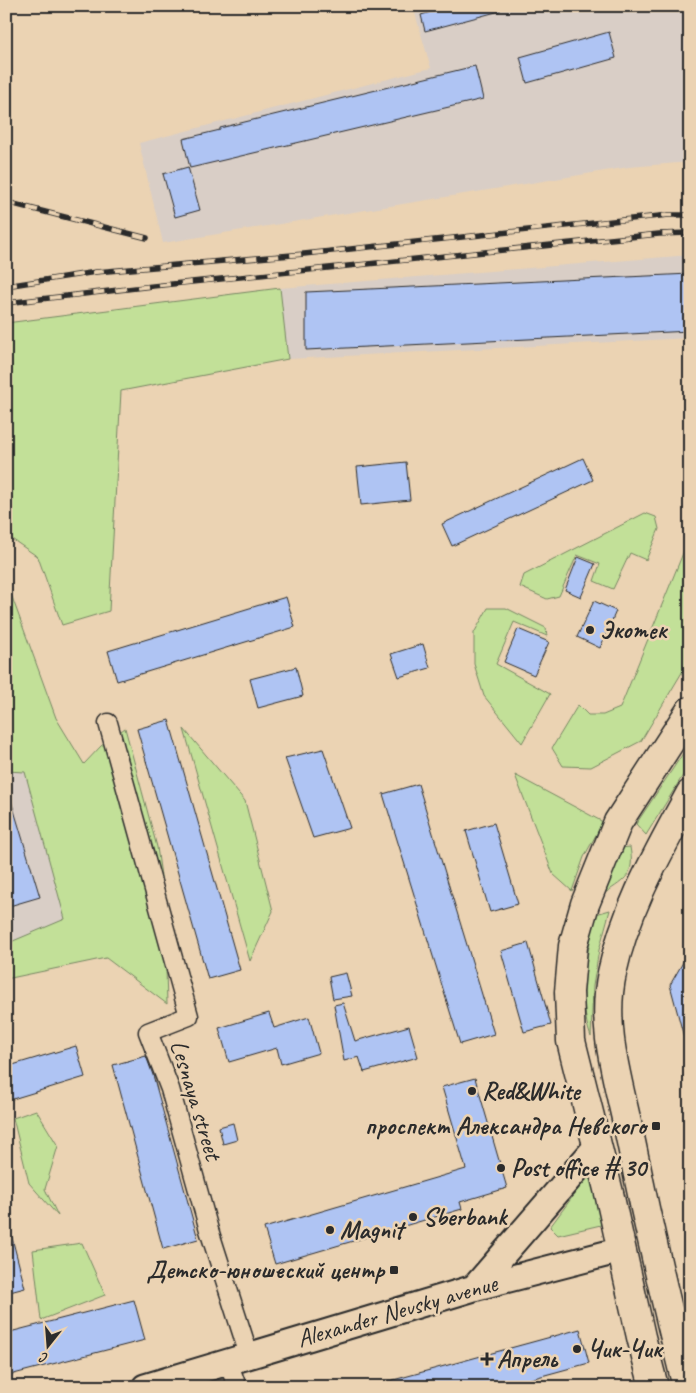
<svg xmlns="http://www.w3.org/2000/svg" width="696" height="1393" viewBox="0 0 696 1393" font-family="Caveat,sans-serif">
  <style>
    .built { fill: #d9cec6 }
    .green { fill: #c2e098; stroke: #768662 }
    .building { fill: #afc4f3; stroke: #2b2b2b }
    .lines { fill: none; stroke-linecap: round; stroke-linejoin: round }
    .street-casing { stroke: #2b2b2b; stroke-width: 21 }
    .secondary-casing { stroke: #2b2b2b; stroke-width: 29 }
    .primary-casing { stroke: #2b2b2b; stroke-width: 31 }
    .street { stroke: #ebd3b3; stroke-width: 18 }
    .secondary { stroke: #ebd3b3; stroke-width: 25 }
    .primary { stroke: #ebd3b3; stroke-width: 28 }
    .rail-casing { stroke: #2b2b2b; stroke-width: 5.5 }
    .rail { stroke: #ebd3b3; stroke-width: 4; stroke-dasharray: 11; stroke-linecap: butt }
    .poi-dot { fill: #2b2b2b; stroke: #ebd3b3; stroke-width: 2 }
    .labels { text-anchor: middle; dominant-baseline: central; stroke-width: 5; stroke-linejoin: round; paint-order: stroke }
    .poi-label { font-size: 25px; font-weight: bold; fill: #2b2b2b; stroke: #ebd3b3; text-anchor: start }
    .street-label { font-size: 25px; fill: #2b2b2b; stroke: #ebd3b3 }
  </style>
  <rect width="100%" height="100%" fill="#ebd3b3"/>
  <filter id="ink" filterUnits="userSpaceOnUse"><feTurbulence type="fractalNoise" baseFrequency=".02" numOctaves="2"/><feDisplacementMap in="SourceGraphic" scale="10" xChannelSelector="R" yChannelSelector="G"/><feConvolveMatrix kernelMatrix="1 2 1 2 8 2 1 2 1" color-interpolation-filters="sRGB"/></filter>
  <g filter="url(#ink)">
    <path class="built" d="M429,6H690V162L629,167L163,243L139,143L431,68L414,10Z
      M690,255V338L288,359L280,288Z
      M6,612L94,936L6,960Z"/>
    <path class="green" d="M280,288L288,359L121,391L109,611L62,625L38,557L6,535V323Z
      M645,513L656,517L659,529L646,560L630,553L613,589L594,581L600,564L577,555L559,596L547,599L520,587L524,575Z
      M690,536V659L641,741L591,767L563,766L552,748L578,705L588,715H603L620,708Z
      M6,592L12,597L56,718L84,764L101,746L125,728L157,847L164,897L167,1004L106,958L6,979V944L65,919L25,772L6,771V744L11,738L6,726Z
      M488,608H506L546,628L547,636L514,622L496,664L550,694L522,743L484,696L474,664V633Z
      M184,729L245,801L273,911L250,961Z
      M690,743V764L646,835L636,824Z
      M515,775L603,822L584,857L572,891L553,874Z
      M630,847C635,875 626,879 605,893L621,848Z
      M610,910L599,950L593,986L591,1037C577,1000 587,952 596,914Z
      M36,1110L58,1146L45,1189L58,1216L29,1183L13,1118Z
      M588,1176L600,1177L605,1224L558,1235L550,1227Z
      M82,1243L105,1295L41,1320L33,1250Z"/>
    <path class="building" d="M451,6H500V11L425,31L421,15Z
      M609,32L616,58L527,83L520,57Z
      M475,66L483,99L190,168L183,139L220,130V128Z
      M188,167L200,210L175,217L163,174Z
      M690,274V331L306,350V292Z
      M583,458L593,480L452,546L442,524Z
      M406,462L410,500L361,505L357,467Z
      M578,557L595,564L581,597L565,590Z
      M286,597L295,627L117,681L108,651Z
      M594,601L616,611L600,648L577,637Z
      M518,629L549,642L534,675L504,662Z
      M423,644L430,668L399,677L391,654Z
      M296,667L303,696L258,708L250,679Z
      M169,720L240,970L208,979L137,729Z
      M323,749L350,828L313,838L285,758Z
      M418,784L494,1034L460,1044L383,794Z
      M10,797L40,897L6,907V798Z
      M494,823L518,904L490,912L466,831Z
      M528,943L551,1025L524,1032L501,951Z
      M690,950V1040L685,1041L670,985Z
      M346,973L352,996L333,999L329,977Z
      M343,1003L355,1041L409,1026L418,1057L364,1072L359,1057L344,1061L334,1005Z
      M269,1013L274,1028L309,1017L319,1053L281,1064L277,1048L229,1062L219,1028Z
      M76,1046L85,1077L6,1101V1067Z
      M146,1056L153,1075L198,1239L163,1249L113,1065Z
      M475,1078L507,1188L460,1202L462,1209L275,1264L264,1228L466,1169L442,1087Z
      M233,1123L237,1140L223,1144L219,1127Z
      M11,1234L25,1288L6,1293V1235Z
      M134,1300L145,1340L6,1376V1333Z
      M580,1329L589,1363L501,1387H387L386,1382Z"/>
    <g class="lines">
      <defs>
        <path id="street" d="M108,723L189,1016L148,1032L170,1089L209,1230L249,1355L228,1361L237,1387"/>
        <path id="secondary" d="M474,1288L597,1146
          M145,1387L474,1288L621,1250"/>
        <path id="primary" d="M654,1387L641,1337L609,1193L571,1041L569,992L573,946L585,904L618,822L690,711
          M687,1387C666,1304 647,1221 630,1137C619,1082 600,1029 612,973C626,907 659,852 690,794"/>
      </defs>
      <use href="#street" class="street-casing"/>
      <use href="#secondary" class="secondary-casing"/>
      <use href="#primary" class="primary-casing"/>
      <use href="#street" class="street"/>
      <use href="#secondary" class="secondary"/>
      <use href="#primary" class="primary"/>
      <defs>
        <path id="rail" d="M6,202L147,238
          M6,286L96,272L304,254L669,215H690
          M6,303L153,286L659,234L690,233"/>
      </defs>
      <use href="#rail" class="rail-casing"/>
      <use href="#rail" class="rail"/>
    </g>
  </g>
  <g class="poi-dot">
    <circle cx="590" cy="630" r="5"/>
    <circle cx="472" cy="1091" r="5"/>
    <rect x="651" y="1121" width="10" height="10" rx="2.5"/>
    <circle cx="501" cy="1168" r="5"/>
    <circle cx="413" cy="1217" r="5"/>
    <circle cx="330" cy="1230" r="5"/>
    <rect x="389" y="1265" width="10" height="10" rx="2.5"/>
    <circle cx="577" cy="1349" r="5"/>
    <path d="M484.5 1351.5h5v5h5v5h-5v5h-5v-5h-5v-5h5z"/>
  </g>
  <g class="labels">
    <g class="poi-label">
      <text x="600" y="630">Экотек</text>
      <text x="482" y="1091">Red&amp;White</text>
      <text x="646" y="1126" text-anchor="end">проспект Александра Невского</text>
      <text x="511" y="1168">Post office # 30</text>
      <text x="423" y="1217">Sberbank</text>
      <text x="340" y="1230">Magnit</text>
      <text x="384" y="1270" text-anchor="end">Детско-юношеский центр</text>
      <text x="587" y="1349">Чик-Чик</text>
      <text x="497" y="1359">Апрель</text>
    </g>
    <g class="street-label">
      <text transform="translate(196 1100) rotate(73)">Lesnaya street</text>
      <text transform="translate(397 1311) rotate(-16)">Alexander Nevsky avenue</text>
    </g>
  </g>
  <rect width="696" height="1393" fill="none" stroke="#ebd3b3" stroke-width="25"/>
  <rect x="12" y="12" width="671" height="1368" fill="none" stroke="#2b2b2b" stroke-width="2" filter="url(#ink)"/>
  <g transform="translate(48 1346) rotate(197)" stroke="#ebd3b3" stroke-width="4" paint-order="stroke">
  <path d="M0-4L9 19L0 12L-9 19Z" fill="#2b2b2b"/>
  <text y="-8" font-size="14" font-weight="bold" text-anchor="middle" fill="#2b2b2b">С</text>
  </g>
</svg>
